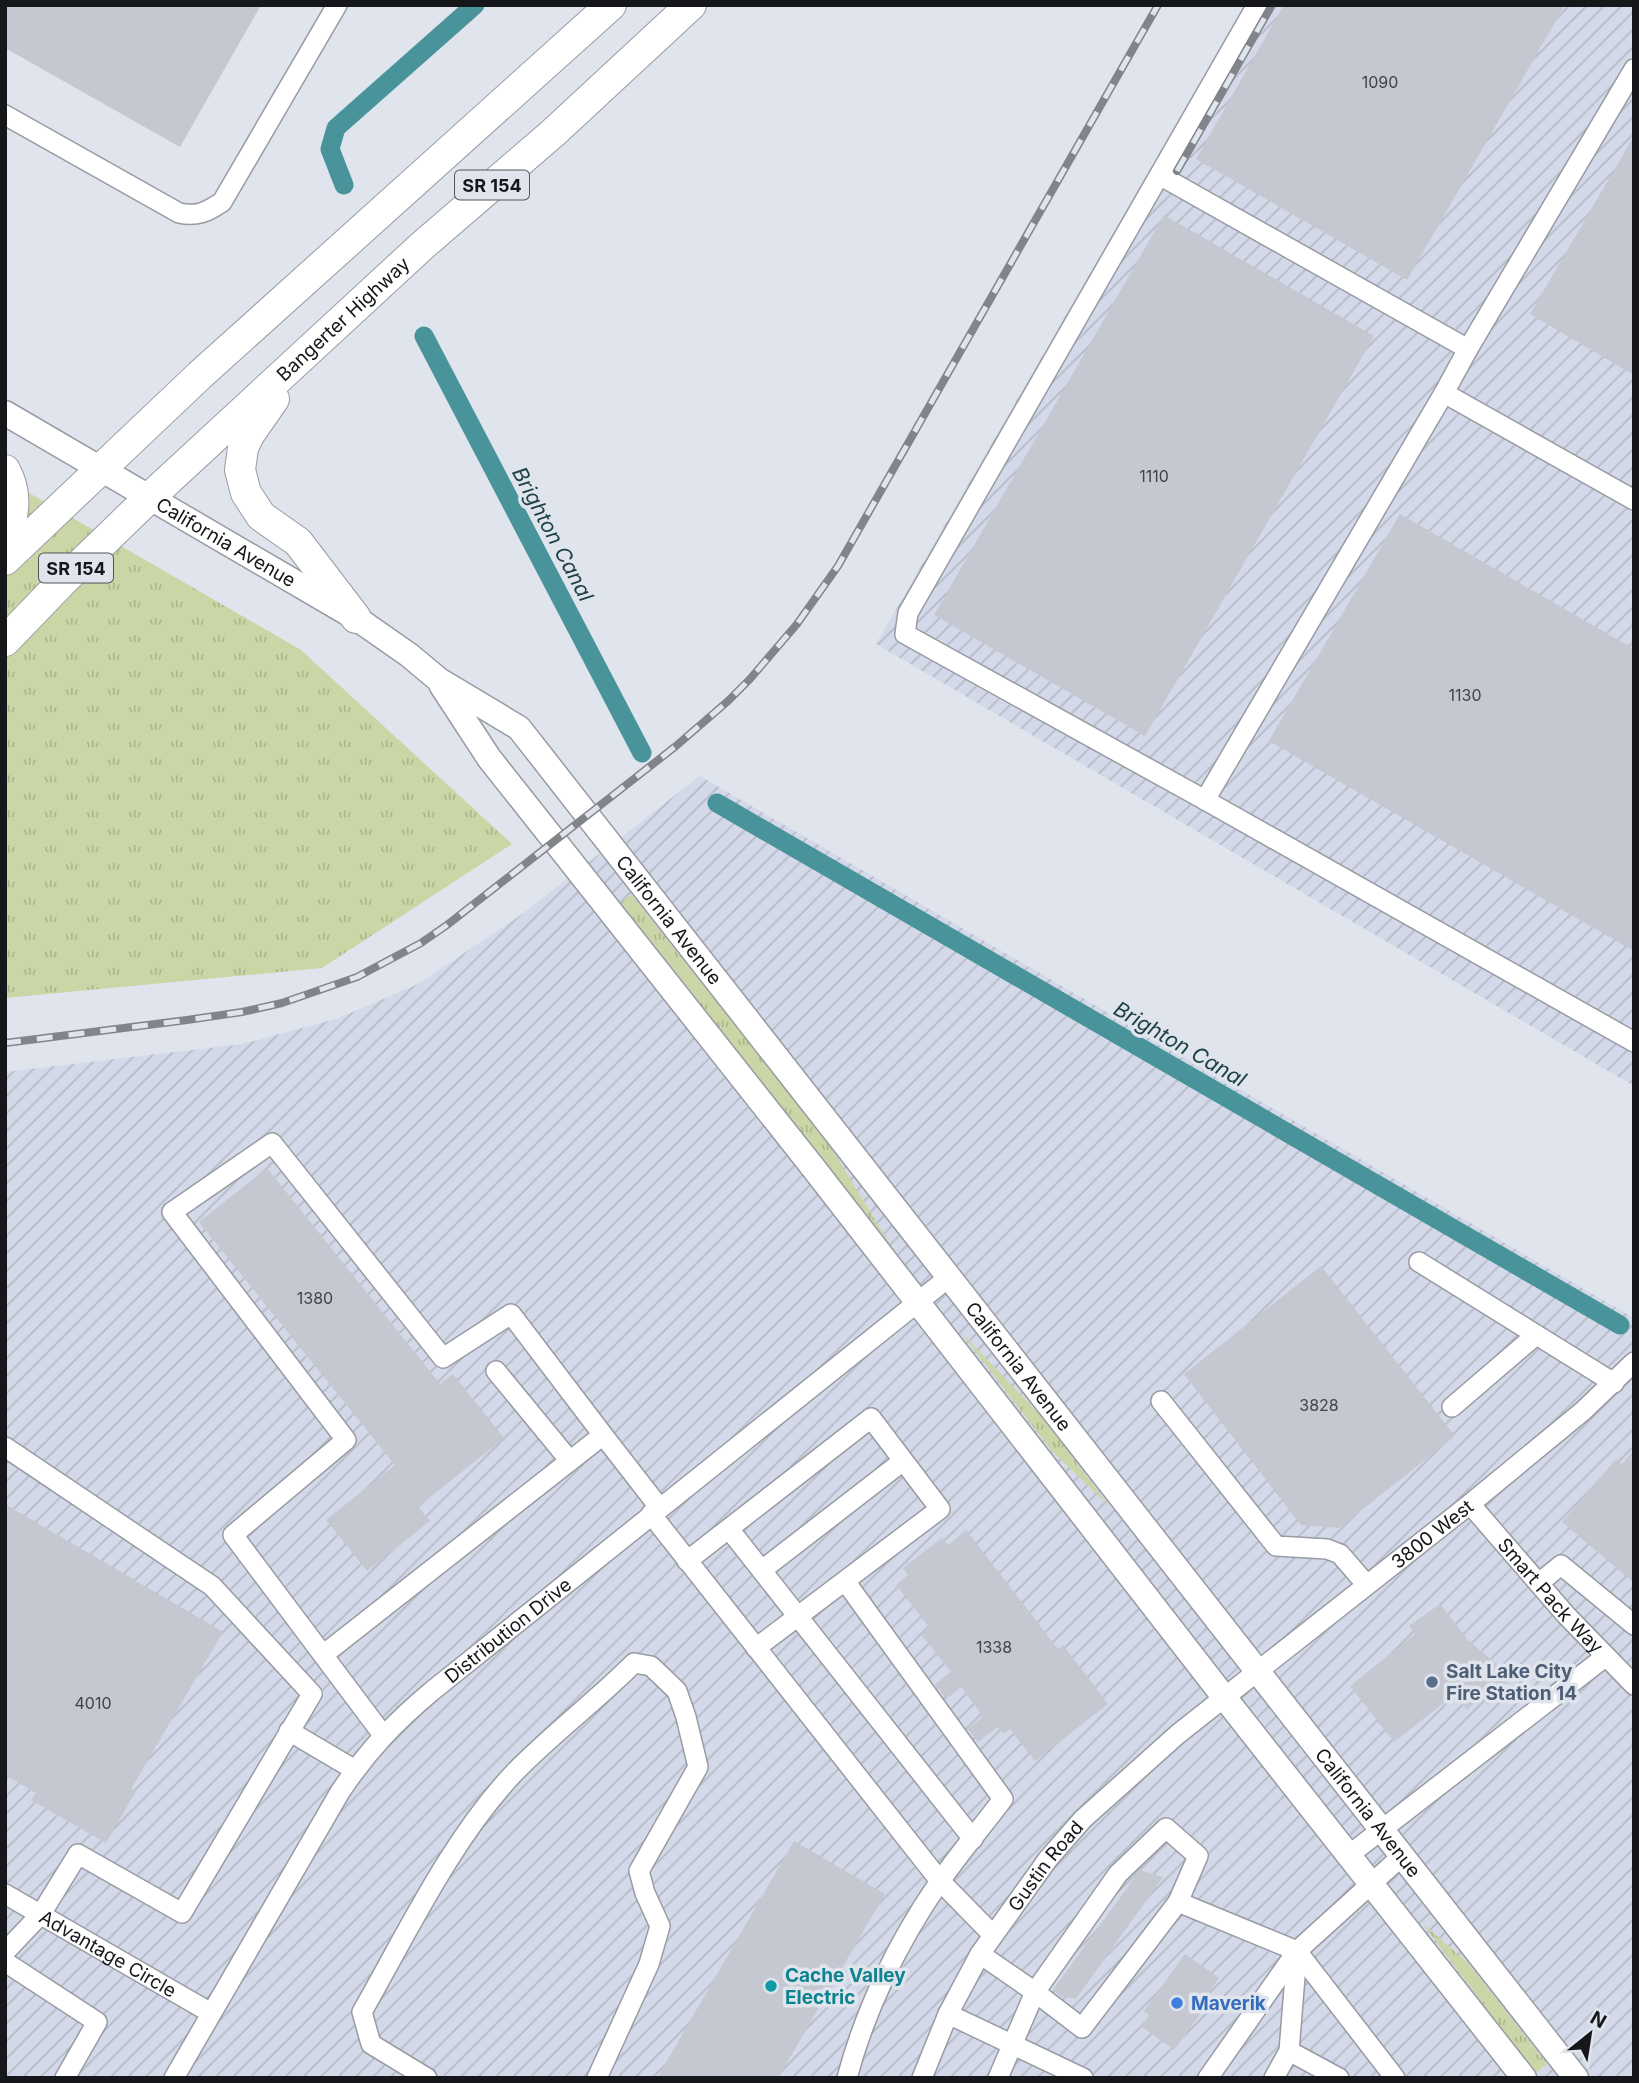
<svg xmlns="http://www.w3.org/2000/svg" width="1639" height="2083" viewBox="0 0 1639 2083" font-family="Inter,sans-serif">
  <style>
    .industrial { fill: url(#industrial-furrows) }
    .grass { fill: url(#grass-tufts) }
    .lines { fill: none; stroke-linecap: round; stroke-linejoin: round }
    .canal { stroke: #49949b; stroke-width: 19 }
    .building { fill: #c5c8d0 }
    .minor-casing { stroke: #989ba3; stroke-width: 22 }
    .major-casing { stroke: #989ba3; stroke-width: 27 }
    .highway-casing { stroke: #989ba3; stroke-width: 32 }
    .minor { stroke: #fff; stroke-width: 19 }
    .major { stroke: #fff; stroke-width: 24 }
    .highway { stroke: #fff; stroke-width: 30 }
    .rail-casing { stroke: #818489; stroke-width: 8 }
    .rail { stroke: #e0e4ec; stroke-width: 5; stroke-dasharray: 16; stroke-linecap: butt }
    .service-dot { fill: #5c6f8a; stroke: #e0e4ec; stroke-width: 2.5 }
    .culture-dot { fill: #0f9aa8; stroke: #e0e4ec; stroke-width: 2.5 }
    .shop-dot { fill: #3f7fe0; stroke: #e0e4ec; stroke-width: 2.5 }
    .labels { text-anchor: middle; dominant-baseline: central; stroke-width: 7; stroke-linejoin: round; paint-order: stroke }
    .number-label { font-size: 16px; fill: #424348 }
    .shield { fill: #e0e4ec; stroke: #535459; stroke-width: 2 }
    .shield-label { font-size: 18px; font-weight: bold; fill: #16171a }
    .street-label { font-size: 19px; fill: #16171a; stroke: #e0e4ec }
    .service-label { font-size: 19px; font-weight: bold; fill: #4e5e75; stroke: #e0e4ec; text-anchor: start }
    .culture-label { font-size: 19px; font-weight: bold; fill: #0d838f; stroke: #e0e4ec; text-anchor: start }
    .shop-label { font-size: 19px; font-weight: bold; fill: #366cbe; stroke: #e0e4ec; text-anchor: start }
    .water-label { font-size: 21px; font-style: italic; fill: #1d4144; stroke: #e0e4ec }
  </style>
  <defs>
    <pattern id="industrial-furrows" width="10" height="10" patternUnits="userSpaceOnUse" patternTransform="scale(1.75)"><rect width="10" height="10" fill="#d3d9e8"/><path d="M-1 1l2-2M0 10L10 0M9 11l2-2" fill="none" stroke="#b4bac6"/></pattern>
    <pattern id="grass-tufts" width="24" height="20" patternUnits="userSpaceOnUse" patternTransform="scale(1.75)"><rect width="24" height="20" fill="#cad6a5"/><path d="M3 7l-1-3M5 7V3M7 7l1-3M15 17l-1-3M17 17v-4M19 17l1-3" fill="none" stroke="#adb78d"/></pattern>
  </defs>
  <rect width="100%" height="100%" fill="#e0e4ec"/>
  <path class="industrial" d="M1245,5H1634V1086L876,644Z
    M700,776L1634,1318V2078H5V1072L243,1044L339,1018L418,984L518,917Z"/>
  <path class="grass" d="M5,479L301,650L512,844L322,968L5,998Z
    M631,894L828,1143L893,1249L621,903Z
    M959,1330L1041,1416L1109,1506L1052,1451Z
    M1423,1924L1467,1962L1547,2064L1535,2073Z"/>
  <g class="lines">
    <path class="canal" d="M344,185L330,149L336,128L475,5
      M424,336L642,753
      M717,803L1620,1325"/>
  </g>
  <path class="building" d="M5,5H261L180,147L5,48Z
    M1284,5H1565L1407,280L1196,159Z
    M1634,136V375L1530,314Z
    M1164,215L1374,336L1145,736L934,615Z
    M1400,514L1634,649V951L1269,741Z
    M267,1168L440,1384L453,1374L504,1438L418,1507L430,1521L367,1571L326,1520L395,1465L199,1222Z
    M1321,1266L1455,1436L1339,1528L1301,1525L1184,1374Z
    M1634,1450V1583L1562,1522L1616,1459L1622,1464Z
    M5,1504L223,1632L131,1789L136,1791L106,1843L31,1800L36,1793L5,1775Z
    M966,1530L1058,1649L1063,1645L1108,1704L1035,1761L1010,1729L1003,1734L998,1727L978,1742L968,1729L983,1716L961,1687L946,1699L935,1684L951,1672L921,1634L930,1628L896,1585L908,1575L903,1568L942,1538L948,1545Z
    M1440,1604L1468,1640L1512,1677L1488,1704L1479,1698L1467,1710L1455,1694L1394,1742L1350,1686L1415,1634L1409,1626Z
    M794,1841L885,1894L778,2078H657Z
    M1140,1870L1163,1877L1076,1999L1060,1996L1053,1990Z
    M1185,1954L1219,1978L1202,2001L1207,2005L1174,2050L1141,2026L1149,2015L1144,2011Z"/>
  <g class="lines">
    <defs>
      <g id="minor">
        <path d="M1257,5L908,613L905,634L1205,800L1634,1042"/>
        <path d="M5,115L179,213C197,217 207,212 222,202L337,5"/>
        <path d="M1161,176L1468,349L1634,69"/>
        <path d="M1444,393L1468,349"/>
        <path d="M1205,800L1444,393L1634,500"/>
        <path d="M1419,1262L1614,1383"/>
        <path d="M496,1371L570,1461"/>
        <path d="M1161,1401L1276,1546L1327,1549L1340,1554L1366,1584"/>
        <path d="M1452,1407L1536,1335"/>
        <path d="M5,1447L212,1586L312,1694L182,1913L78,1854L41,1914L5,1952"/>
        <path id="s1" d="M1470,1504L1566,1615L1634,1685"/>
        <path d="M651,1514L940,1881L993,1935"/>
        <path d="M729,1529L973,1839"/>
        <path d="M687,1561L871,1418L940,1509L756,1648"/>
        <path d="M762,1570L903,1461"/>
        <path d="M845,1581L1003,1799C982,1827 958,1855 938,1884C898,1942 865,2010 847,2078"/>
        <path d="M1539,1583L1561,1565L1634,1625"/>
        <path d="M323,1655L233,1535L346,1440L172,1212L272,1143L443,1358L511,1314L603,1435"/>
        <path d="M289,1731L355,1770"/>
        <path d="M383,1735L323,1655L603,1435L659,1507"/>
        <path d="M1349,1855L1605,1657"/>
        <path id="s2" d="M5,1894L211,2013"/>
        <path d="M1297,1951L1395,2078"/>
        <path d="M980,1954L1035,1992L1118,1874L1166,1828L1198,1856L1178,1902L1297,1951L1402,1856"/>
        <path d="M5,1962L97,2022L65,2078"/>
        <path d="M948,2014L1083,2078"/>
        <path d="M1289,2051L1339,2078"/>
        <path id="s3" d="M174,2078L340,1792C368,1750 394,1723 432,1691L948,1278"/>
        <path d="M427,2078L371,2044L362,2012C407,1933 452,1838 515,1772C552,1734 596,1701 634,1663L651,1666L677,1691L686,1717L698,1767L639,1871L645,1893L660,1926L649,1964L597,2078"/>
        <path id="s4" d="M922,2078L948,2014L980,1954L1048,1859L1083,1819L1178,1734L1470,1504L1583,1411L1634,1362"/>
        <path d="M998,2078L1035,1992L1082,2028L1178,1902"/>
        <path d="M1208,2078L1297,1951"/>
        <path d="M1274,2078L1289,2051L1297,1952"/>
      </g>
      <g id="major">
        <path id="s5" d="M5,413L356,618L409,655L439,680L519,728L1576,2078"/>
        <path d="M442,686L489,758L815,1170L1224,1697L1524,2078"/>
      </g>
      <g id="highway">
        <path d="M274,399L249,435L243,448L240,470L246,493L261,516L298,542L356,618"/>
        <path d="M5,470C17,492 15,515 5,537"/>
        <path d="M5,560L200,375L611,5"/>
        <path id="s6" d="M5,641L62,582L150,497L423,245L553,133L691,5"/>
      </g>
    </defs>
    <use href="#minor" class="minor-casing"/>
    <use href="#major" class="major-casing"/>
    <use href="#highway" class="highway-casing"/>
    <use href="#minor" class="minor"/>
    <use href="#major" class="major"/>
    <use href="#highway" class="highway"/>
    <defs>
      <path id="rail" d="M1177,171L1272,5
        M5,1043L187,1020L242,1012L282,1003L357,977L421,943L447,925L676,746L728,701L750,679L797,624L838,566L1158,5"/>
    </defs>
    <use href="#rail" class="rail-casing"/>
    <use href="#rail" class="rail"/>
  </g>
  <circle class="service-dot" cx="1432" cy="1682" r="7"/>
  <circle class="culture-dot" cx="771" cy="1986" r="7"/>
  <circle class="shop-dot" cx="1177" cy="2003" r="7"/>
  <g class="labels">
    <g class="number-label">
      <text x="1380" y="82">1090</text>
      <text x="1154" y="476">1110</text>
      <text x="1465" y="695">1130</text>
      <text x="315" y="1298">1380</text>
      <text x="1319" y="1405">3828</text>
      <text x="994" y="1647">1338</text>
      <text x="93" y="1703">4010</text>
    </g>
    <g class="shield">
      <rect x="455" y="170.5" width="74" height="29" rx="5"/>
      <rect x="39" y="553.5" width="74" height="29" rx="5"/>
    </g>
    <g class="shield-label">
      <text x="492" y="185">SR 154</text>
      <text x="76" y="568">SR 154</text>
    </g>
    <g class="street-label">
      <text stroke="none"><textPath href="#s6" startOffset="467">Bangerter Highway</textPath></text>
      <text stroke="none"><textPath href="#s5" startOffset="256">California Avenue</textPath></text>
      <text stroke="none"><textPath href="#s5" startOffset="847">California Avenue</textPath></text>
      <text stroke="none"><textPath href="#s5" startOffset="1414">California Avenue</textPath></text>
      <text stroke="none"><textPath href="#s4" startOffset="758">3800 West</textPath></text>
      <text stroke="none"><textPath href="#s1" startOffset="122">Smart Pack Way</textPath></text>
      <text stroke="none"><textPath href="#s3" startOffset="565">Distribution Drive</textPath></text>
      <text stroke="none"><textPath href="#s5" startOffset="1981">California Avenue</textPath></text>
      <text stroke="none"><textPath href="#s4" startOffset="247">Gustin Road</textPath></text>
      <text stroke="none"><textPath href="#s2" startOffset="119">Advantage Circle</textPath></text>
    </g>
    <g class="service-label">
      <text x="1446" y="1671">Salt Lake City<tspan x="1446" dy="22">Fire Station 14</tspan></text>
    </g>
    <g class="culture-label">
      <text x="785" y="1975">Cache Valley<tspan x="785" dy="22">Electric</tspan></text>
    </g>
    <g class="shop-label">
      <text x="1191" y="2003">Maverik</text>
    </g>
    <g class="water-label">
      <text transform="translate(553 534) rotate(62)">Brighton Canal</text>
      <text transform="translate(1180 1044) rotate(30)">Brighton Canal</text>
    </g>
  </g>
  <rect width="1639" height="2083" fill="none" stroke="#16171a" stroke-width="14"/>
  <g transform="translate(1590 2034) rotate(30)" stroke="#e0e4ec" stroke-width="5" paint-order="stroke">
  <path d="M0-5L12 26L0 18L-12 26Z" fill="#16171a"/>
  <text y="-10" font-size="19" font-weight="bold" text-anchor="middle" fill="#16171a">N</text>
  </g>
</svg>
